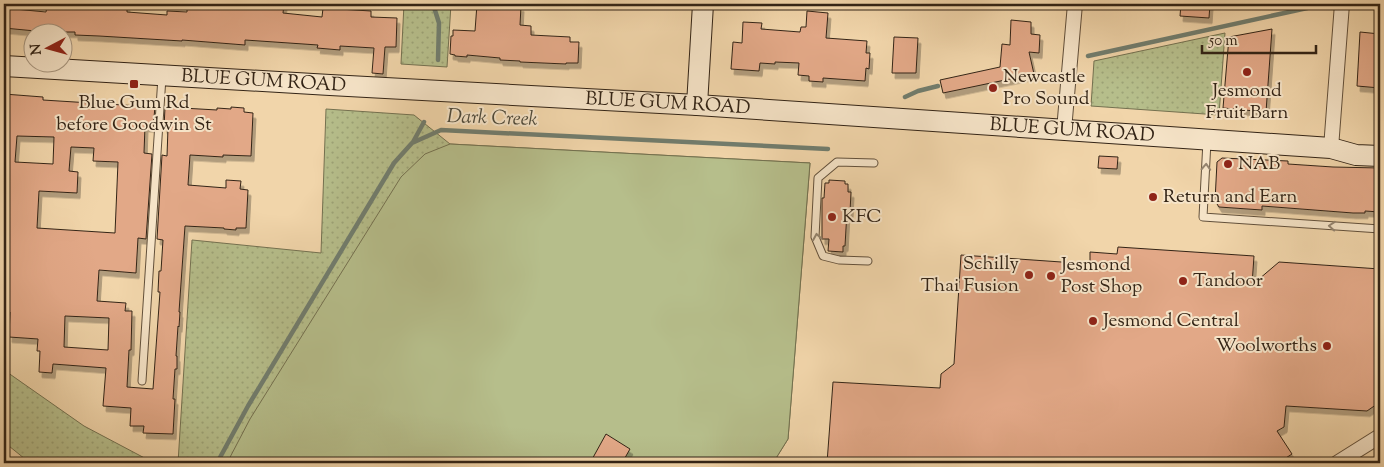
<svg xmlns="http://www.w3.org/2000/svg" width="1384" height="467" viewBox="0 0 1384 467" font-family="'Sorts Mill Goudy',serif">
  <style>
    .grass { fill: url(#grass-dots); stroke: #747150 }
    .park { fill: #b6be8b; stroke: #747150 }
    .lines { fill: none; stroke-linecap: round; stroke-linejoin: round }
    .stream { stroke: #717d6e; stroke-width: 4.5 }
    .building { fill: #e2a887; stroke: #332416; fill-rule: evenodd; filter: url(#shadow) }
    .lane-casing { stroke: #62503b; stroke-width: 9 }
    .street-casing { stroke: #62503b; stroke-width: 16 }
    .secondary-casing { stroke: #332416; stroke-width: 22 }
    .lane { stroke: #f6e4c8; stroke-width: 7 }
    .street { stroke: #f6e4c8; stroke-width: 14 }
    .secondary { stroke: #f6e4c8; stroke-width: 20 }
    .oneway { stroke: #94846f }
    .poi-dot { fill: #8f2418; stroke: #f6e4c8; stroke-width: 2 }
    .labels { text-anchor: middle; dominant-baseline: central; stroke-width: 4; stroke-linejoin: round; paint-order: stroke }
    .poi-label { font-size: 19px; fill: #332416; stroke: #f6e4c8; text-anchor: start }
    .street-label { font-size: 19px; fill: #332416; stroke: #f6e4c8 }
    .water-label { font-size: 20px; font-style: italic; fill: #4d493a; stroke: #f6e4c8 }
  </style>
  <defs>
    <pattern id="grass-dots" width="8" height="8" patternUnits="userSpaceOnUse" patternTransform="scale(1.25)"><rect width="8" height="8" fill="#b6be8b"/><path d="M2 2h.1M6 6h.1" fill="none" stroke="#9da377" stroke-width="1.8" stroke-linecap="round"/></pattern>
    <filter id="shadow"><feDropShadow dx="3" dy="5.5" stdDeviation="0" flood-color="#0004"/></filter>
  </defs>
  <rect width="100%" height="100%" fill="#f1d5aa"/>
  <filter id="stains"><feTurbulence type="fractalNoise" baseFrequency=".004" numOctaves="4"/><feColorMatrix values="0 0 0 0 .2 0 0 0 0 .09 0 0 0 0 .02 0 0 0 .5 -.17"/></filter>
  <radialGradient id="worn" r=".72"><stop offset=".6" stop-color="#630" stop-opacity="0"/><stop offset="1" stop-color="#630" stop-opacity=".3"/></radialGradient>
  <path class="grass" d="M404,4H451L447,67L401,64Z
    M1225,33L1219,115L1091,106L1094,61Z
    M326,109L414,115L450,144L810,163L788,439L773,463H178L192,240L321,253Z
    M4,370L84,426L154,463H30L4,442Z"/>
  <path class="park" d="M450,144L810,163L788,439L773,463H227L250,419L401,177L425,154Z"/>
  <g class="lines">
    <path class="stream" d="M433,4L439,23L438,60
      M1088,56L1321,5
      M905,97L918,91L938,86
      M413,142L424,122
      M217,463L248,406L394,163L412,143L441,130L828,149"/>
  </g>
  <path class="building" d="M78,4H124V5H127V12L167,15V11L187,12V4H284L283,13L322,17L323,8L371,11V17L397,18L396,47H385L383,74L372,73L374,48L340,46V50L317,48L318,45L245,40V45L182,40V41L99,36L75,35V32H46L4,28V8L46,12L47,5L77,7Z
    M477,4L521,6L520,25L531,26V35L570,37V42H579L578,63H566V64L520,62V61L500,60V58L467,55V57L455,56V55L450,54L451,36H453V30L475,31Z
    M1181,4H1210L1209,18L1180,16Z
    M807,11L828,13L826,38L867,41L866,53H870L869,69L866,68L865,81L823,78V82L809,81V76L798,75L799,63L775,62V64L760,63L759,71L731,69L733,42L742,43L743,22L762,23L761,29L800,32L801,27H806Z
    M1011,20L1031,22V34L1040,35L1039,53L1029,52L1034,74L943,93L940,80L1000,67L1002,44L1010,45Z
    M1272,29L1266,112L1223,108L1229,37Z
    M1360,32L1380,34V88L1357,86Z
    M894,37L918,38L916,73H892Z
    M4,94L43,97V100L155,107L153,127L145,126L144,153L152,154L146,239L138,238L136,273L99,270L97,301L126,303L125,311H132L131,350H129L127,387L153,389L160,292H158L159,271H161L163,240L157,239L162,155L167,156L168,128H164L165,107L217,110V108L231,109V107L244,108V112L253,113L251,156L223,155V157L190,155L188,185L226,188V180L241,181L240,189L248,190L246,228H236V230L224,229V228L185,226L179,312H180L179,327L178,326L176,356H177V369H175L173,399H175L173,434L143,433L144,426H130L131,408L103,406L106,368L53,364L52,373L39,372L40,351H37L38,339L9,337L10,312H4ZM17,136L54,137L53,164L15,162ZM71,147L94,148L93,161L118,162L115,233L37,228L39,191L77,193L78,172L69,171ZM65,316L109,318L108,350L64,347Z
    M1099,156L1118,157L1117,169L1098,168Z
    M1222,158L1288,161V164L1333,167L1380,168L1378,196H1380V212L1365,211V213H1353L1262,206V210L1219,207L1215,201L1217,162Z
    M829,180L845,181V184H848V192H851L850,212L847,211L845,246H843V252L828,251L829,239H822V198H824L825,183H829Z
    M1118,247L1254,256L1252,285L1279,262L1380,269V402L1367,411L1286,406L1284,427L1277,431L1292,454L1278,463H827L833,382L940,388L941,374L954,364L961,255L1090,264V252L1117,254Z
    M606,434L630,449L622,463H590Z"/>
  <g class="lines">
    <defs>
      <path id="lane" d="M1207,141L1203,217L1380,229
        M868,261L839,260L823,256L815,237L818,178L837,162L874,163
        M142,381L162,77"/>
      <path id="street" d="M1064,130L1075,4
        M1331,148L1342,4
        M1337,463L1380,436"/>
      <g id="secondary">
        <path id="s1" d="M4,66L330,85L697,105L1331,148L1356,155L1380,156"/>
        <path d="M697,105L703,4"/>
      </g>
    </defs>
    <use href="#lane" class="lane-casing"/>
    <use href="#street" class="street-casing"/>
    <use href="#secondary" class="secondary-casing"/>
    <use href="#lane" class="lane"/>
    <use href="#street" class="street"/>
    <use href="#secondary" class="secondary"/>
  </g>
  <defs><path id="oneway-chevron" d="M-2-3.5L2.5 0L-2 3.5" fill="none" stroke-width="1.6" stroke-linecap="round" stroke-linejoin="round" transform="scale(1.25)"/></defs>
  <g class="oneway">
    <use href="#oneway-chevron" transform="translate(1206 167) rotate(-87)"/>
    <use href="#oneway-chevron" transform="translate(1332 226) rotate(-176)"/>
    <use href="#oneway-chevron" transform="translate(817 237) rotate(-99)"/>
  </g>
  <g class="poi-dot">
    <circle cx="1247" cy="72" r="5"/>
    <rect x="129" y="79" width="10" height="10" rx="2.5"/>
    <circle cx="993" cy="88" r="5"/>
    <circle cx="1228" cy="164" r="5"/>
    <circle cx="1153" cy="197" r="5"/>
    <circle cx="832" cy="217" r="5"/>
    <circle cx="1029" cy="275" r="5"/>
    <circle cx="1051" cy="276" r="5"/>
    <circle cx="1183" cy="281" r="5"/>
    <circle cx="1093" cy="321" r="5"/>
    <circle cx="1327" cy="346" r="5"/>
  </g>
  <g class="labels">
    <g class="poi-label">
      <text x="1003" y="77">Newcastle<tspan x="1003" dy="22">Pro Sound</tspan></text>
      <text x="1247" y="91" text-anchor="middle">Jesmond<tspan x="1247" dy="22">Fruit Barn</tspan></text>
      <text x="134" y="103" text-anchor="middle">Blue Gum Rd<tspan x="134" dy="22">before Goodwin St</tspan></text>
      <text x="1238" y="164">NAB</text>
      <text x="1163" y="197">Return and Earn</text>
      <text x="842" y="217">KFC</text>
      <text x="1019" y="264" text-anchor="end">Schilly<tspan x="1019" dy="22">Thai Fusion</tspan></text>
      <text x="1061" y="265">Jesmond<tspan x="1061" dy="22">Post Shop</tspan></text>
      <text x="1193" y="281">Tandoor</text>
      <text x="1103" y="321">Jesmond Central</text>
      <text x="1317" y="346" text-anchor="end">Woolworths</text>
    </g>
    <g class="street-label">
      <text stroke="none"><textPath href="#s1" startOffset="260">BLUE GUM ROAD</textPath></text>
      <text stroke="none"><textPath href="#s1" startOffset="665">BLUE GUM ROAD</textPath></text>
      <text stroke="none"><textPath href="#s1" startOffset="1070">BLUE GUM ROAD</textPath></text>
    </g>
    <g class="water-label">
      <text transform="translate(492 119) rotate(2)">Dark Creek</text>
    </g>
  </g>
  <rect width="1384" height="467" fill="none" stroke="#f1d5aa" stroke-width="20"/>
  <rect x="5" y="5" width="1374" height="457" fill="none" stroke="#332416" stroke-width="2.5"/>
  <rect x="10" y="10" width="1364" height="447" fill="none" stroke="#332416"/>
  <g transform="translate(48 48) rotate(264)"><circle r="24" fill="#f6e4c8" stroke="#a89781"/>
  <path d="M0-4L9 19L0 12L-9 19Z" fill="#8f2418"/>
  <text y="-8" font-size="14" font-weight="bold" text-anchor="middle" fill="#332416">N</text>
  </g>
  <path d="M1202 45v8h114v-8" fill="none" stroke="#332416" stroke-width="2.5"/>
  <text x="1209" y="45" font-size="15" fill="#332416" stroke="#f6e4c8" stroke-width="4" paint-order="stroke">50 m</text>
  <rect width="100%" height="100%" filter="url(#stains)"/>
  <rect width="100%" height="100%" fill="url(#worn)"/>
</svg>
